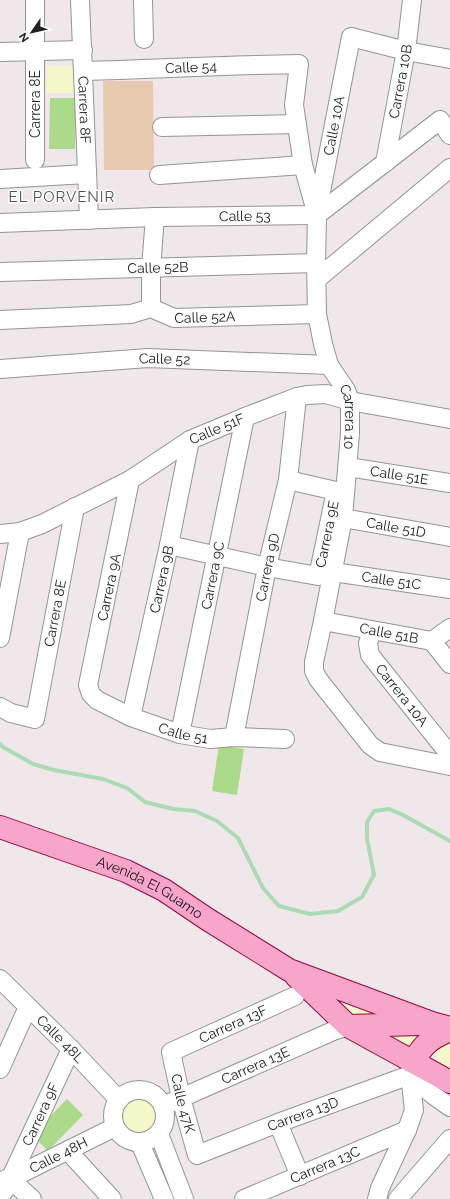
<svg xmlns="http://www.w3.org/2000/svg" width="450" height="1199" viewBox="0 0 450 1199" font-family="Raleway,sans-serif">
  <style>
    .grass { fill: #e7cab0 }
    .park { fill: #f4f7c7 }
    .pitch { fill: #abda8a }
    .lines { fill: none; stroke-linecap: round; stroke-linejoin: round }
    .stream { stroke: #aadbb4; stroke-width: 4 }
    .minor-casing { stroke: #949494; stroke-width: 20 }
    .major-casing { stroke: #93093a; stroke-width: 24 }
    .minor { stroke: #fff; stroke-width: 18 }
    .major { stroke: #f7a5ca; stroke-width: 22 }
    .labels { text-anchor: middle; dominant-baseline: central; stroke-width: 3; stroke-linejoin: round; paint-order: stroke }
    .street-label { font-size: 14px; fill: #202020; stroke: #fff }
    .neighbourhood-label { font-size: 15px; letter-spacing: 1px; fill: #535353; stroke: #fff }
  </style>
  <rect width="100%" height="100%" fill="#f0e7ea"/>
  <path class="grass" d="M103,81H153L154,170H104Z"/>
  <path class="park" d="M47,66H79L78,93H46Z
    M315,988L395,1015L354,1020Z
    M422,1035L412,1049L379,1036Z
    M450,1039V1074L437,1064L436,1049Z
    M120 1117a21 21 0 1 1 42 0a21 21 0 1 1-42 0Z"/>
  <path class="pitch" d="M50,98H76L75,149H49Z
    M219,745L244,749L237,795L212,791Z
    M67,1099L83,1115L48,1151L32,1135Z"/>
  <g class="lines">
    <path class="stream" d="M0,744L3,747L33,764L54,770L103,779L127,788L145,802L173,809L195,811L217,821L238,838L263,888L279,906L310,914L338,911L362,897L374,875L367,838V822L374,811L389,809L403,815L450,841"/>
    <defs>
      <g id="minor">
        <path d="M35,0V160"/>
        <path id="s1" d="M80,0L89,220"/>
        <path d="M143,0L144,39"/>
        <path d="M0,52L83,50"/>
        <path id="s2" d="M84,71C156,69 227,65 299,64L294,105L303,165L317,215L316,263L317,314L323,344L329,365L346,390L350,401V433L343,518L323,621L314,662V671L318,679L370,745L380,752L450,766"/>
        <path d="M162,127L297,124"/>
        <path id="s3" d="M385,163L406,51L412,0"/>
        <path d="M159,175L303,165"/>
        <path d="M0,179L87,174"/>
        <path id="s4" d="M317,212L351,37L406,51L450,59"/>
        <path id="s5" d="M0,223L155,217L317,215L440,120L450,135"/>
        <path id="s6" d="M0,272L316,263"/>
        <path d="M317,279L450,168"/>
        <path d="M151,308V268L155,217"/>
        <path id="s7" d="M0,320L131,314L151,308L174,318L317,314"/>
        <path id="s8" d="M0,369L148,358L329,365"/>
        <path id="s9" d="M348,467L450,483"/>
        <path id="s10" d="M130,480L88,685L91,694L97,700L131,717L180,734L210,739L234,737L285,739"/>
        <path id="s11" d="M343,518L450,537"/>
        <path id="s12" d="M0,534L20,532L42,524L130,480L190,440L245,417L297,397L307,395L326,394L350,401L450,419"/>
        <path id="s13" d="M169,545L267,567L318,576L336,491L288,480"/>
        <path id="s14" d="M333,572L450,589"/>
        <path id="s15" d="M323,621L432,641L450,628"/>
        <path id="s16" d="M372,631L368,643L370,655L450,755"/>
        <path d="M0,638L20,532"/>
        <path d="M432,641L450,664"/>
        <path id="s17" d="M0,707L11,713L35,719L75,507"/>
        <path id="s18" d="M131,717L169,545L190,440"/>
        <path id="s19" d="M180,734L245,417"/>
        <path id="s20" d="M234,737L267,567L288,480L297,397"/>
        <path id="s21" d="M0,979L71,1049L119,1100"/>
        <path id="s22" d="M295,996L171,1052L181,1098L197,1155L278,1123L410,1075"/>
        <path d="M0,1069L28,1007"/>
        <path d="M410,1075L433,1095L450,1107"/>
        <circle cx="139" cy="1116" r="26"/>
        <path id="s23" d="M163,1106L333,1031L348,1026"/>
        <path d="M278,1123L300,1176"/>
        <path d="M159,1134L184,1199"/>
        <path d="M140,1143L164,1199"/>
        <path d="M68,1151L112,1199"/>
        <path id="s24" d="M6,1179H10L115,1127"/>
        <path d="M10,1179L32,1199"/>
        <path id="s25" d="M0,1194L5,1190L71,1049"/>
        <path id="s26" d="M244,1199L407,1130"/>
        <path d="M377,1199L380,1188L407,1130L414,1110L410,1075L412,1064"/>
        <path d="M398,1199L450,1139"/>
      </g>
      <g id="major">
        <path id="s27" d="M0,827L126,871L164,890L207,919L289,970L432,1023L450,1028"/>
        <path d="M296,976L348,1026L450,1082"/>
        <path d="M348,1026L420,1024"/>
        <path d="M413,1062C424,1043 430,1039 450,1030"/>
      </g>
    </defs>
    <use href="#minor" class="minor-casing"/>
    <use href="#major" class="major-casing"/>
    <use href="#minor" class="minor"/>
    <use href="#major" class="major"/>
  </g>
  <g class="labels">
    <g class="street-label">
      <text stroke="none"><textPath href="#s2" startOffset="107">Calle 54</textPath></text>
      <text stroke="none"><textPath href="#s3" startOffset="83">Carrera 10B</textPath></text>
      <text transform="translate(35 104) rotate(-90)">Carrera 8E</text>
      <text stroke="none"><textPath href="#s1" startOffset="110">Carrera 8F</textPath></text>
      <text stroke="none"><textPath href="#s4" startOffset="88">Calle 10A</textPath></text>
      <text stroke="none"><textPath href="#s5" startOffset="245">Calle 53</textPath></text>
      <text stroke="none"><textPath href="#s6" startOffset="158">Calle 52B</textPath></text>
      <text stroke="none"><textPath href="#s7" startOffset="208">Calle 52A</textPath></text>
      <text stroke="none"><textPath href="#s8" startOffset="165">Calle 52</textPath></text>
      <text stroke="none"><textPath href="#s2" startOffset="578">Carrera 10</textPath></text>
      <text stroke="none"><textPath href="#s12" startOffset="243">Calle 51F</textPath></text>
      <text stroke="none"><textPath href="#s9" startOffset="52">Calle 51E</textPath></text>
      <text stroke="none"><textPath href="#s11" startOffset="54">Calle 51D</textPath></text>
      <text stroke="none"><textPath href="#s13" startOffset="195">Carrera 9E</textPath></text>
      <text stroke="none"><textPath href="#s20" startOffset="173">Carrera 9D</textPath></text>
      <text stroke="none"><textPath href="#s19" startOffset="162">Carrera 9C</textPath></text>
      <text stroke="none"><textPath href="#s18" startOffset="141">Carrera 9B</textPath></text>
      <text stroke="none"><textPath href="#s14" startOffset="59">Calle 51C</textPath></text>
      <text transform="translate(109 587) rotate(-78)">Carrera 9A</text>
      <text stroke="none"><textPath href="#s17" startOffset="145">Carrera 8E</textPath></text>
      <text stroke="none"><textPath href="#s15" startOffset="67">Calle 51B</textPath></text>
      <text stroke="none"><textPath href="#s16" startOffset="76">Carrera 10A</textPath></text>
      <text stroke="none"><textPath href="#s10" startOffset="320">Calle 51</textPath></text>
      <text stroke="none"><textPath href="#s27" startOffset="162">Avenida El Guamo</textPath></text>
      <text transform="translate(233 1024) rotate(-24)">Carrera 13F</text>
      <text stroke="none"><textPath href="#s21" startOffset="85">Calle 48L</textPath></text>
      <text stroke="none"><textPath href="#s23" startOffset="101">Carrera 13E</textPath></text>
      <text stroke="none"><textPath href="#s22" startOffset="189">Calle 47K</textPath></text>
      <text stroke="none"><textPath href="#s25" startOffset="90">Carrera 9F</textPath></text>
      <text stroke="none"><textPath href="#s22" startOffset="356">Carrera 13D</textPath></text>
      <text stroke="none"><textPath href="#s24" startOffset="58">Calle 48H</textPath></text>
      <text stroke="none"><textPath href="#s26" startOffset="88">Carrera 13C</textPath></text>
    </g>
    <g class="neighbourhood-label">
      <text x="62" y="197">EL PORVENIR</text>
    </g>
  </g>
  <g transform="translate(32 32) rotate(236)" stroke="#ffffff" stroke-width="3" paint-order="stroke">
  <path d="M0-3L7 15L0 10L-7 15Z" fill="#202020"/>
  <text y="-6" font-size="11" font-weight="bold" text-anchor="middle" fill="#202020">N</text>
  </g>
</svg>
